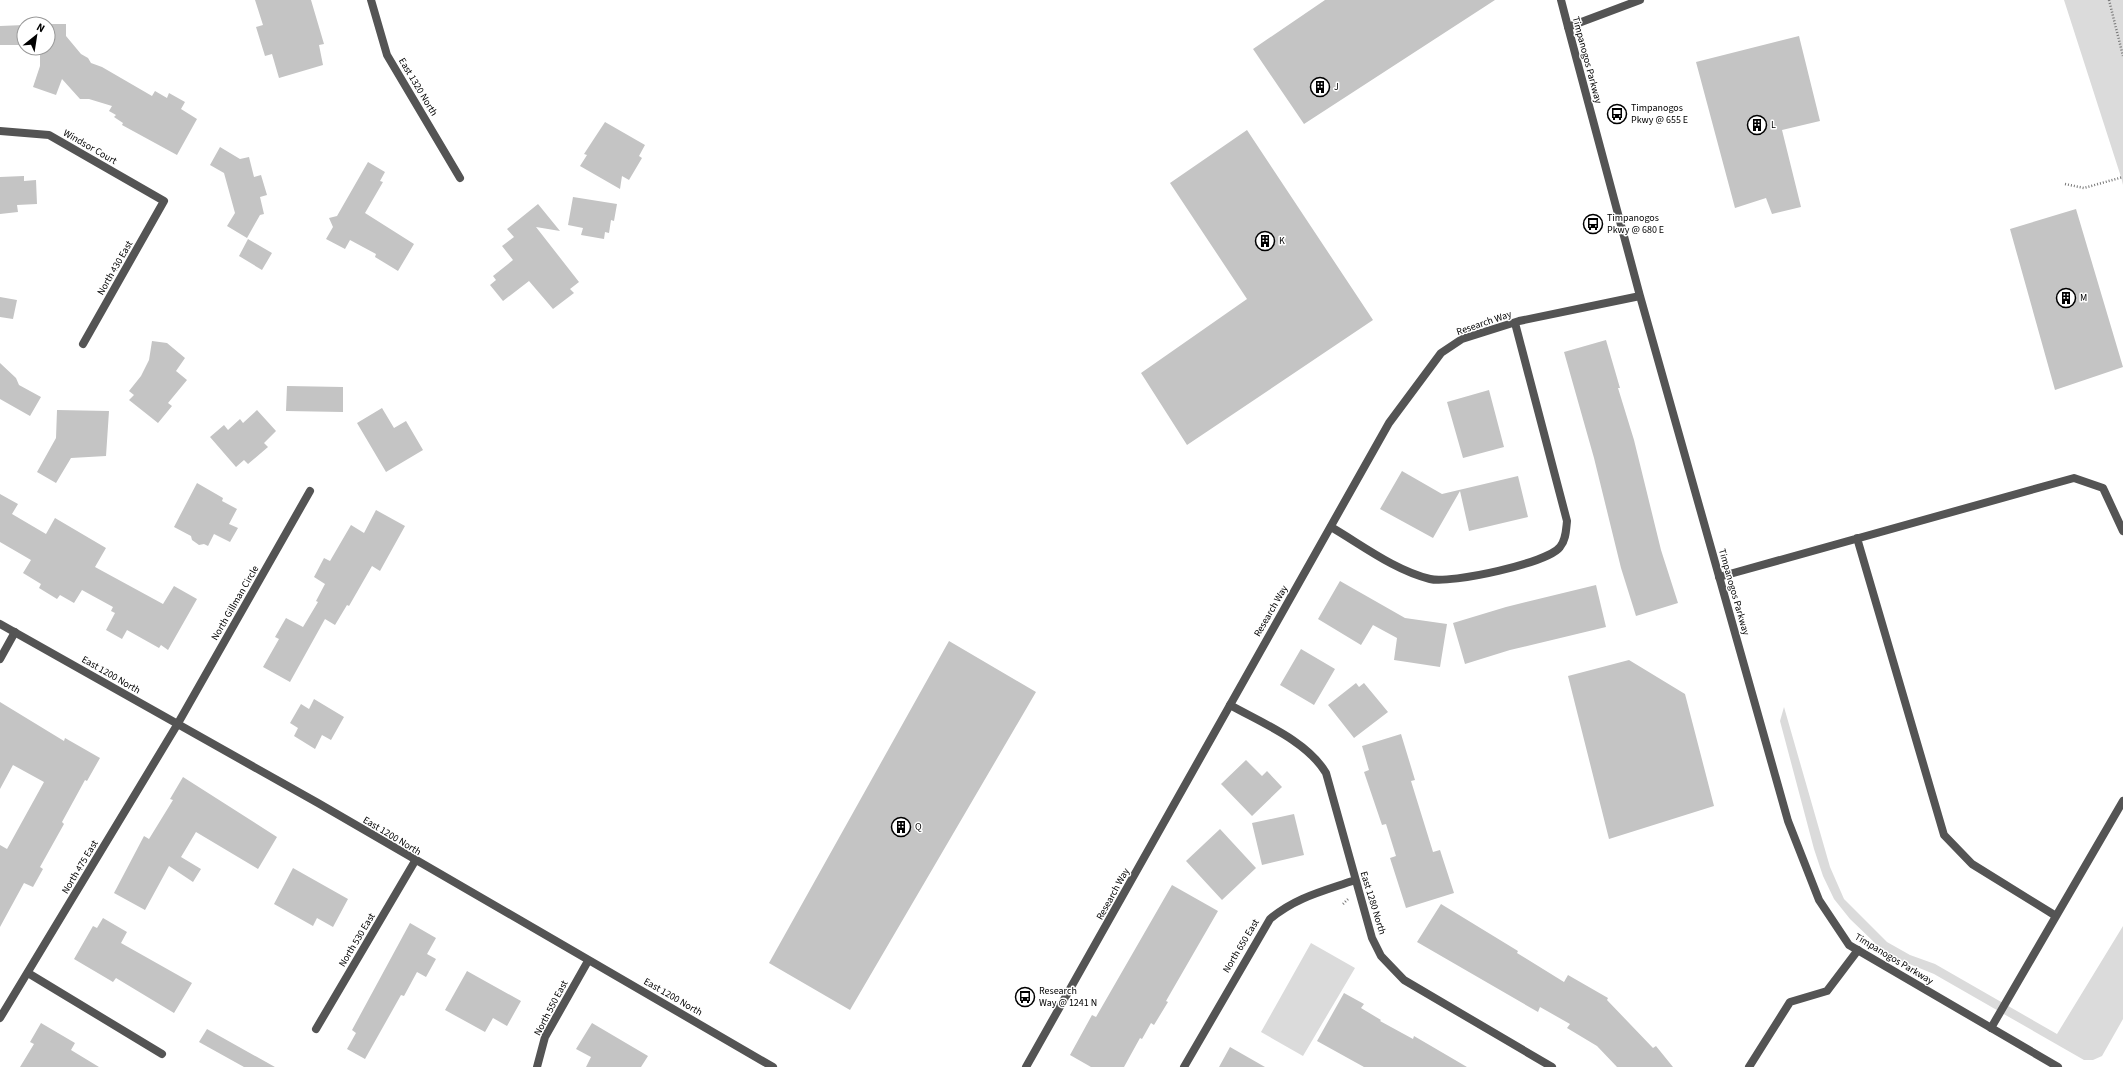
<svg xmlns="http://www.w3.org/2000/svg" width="2123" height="1067" viewBox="0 0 2123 1067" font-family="'Source Sans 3',sans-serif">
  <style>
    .green { fill: #dbdbdb }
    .building { fill: #c4c4c4 }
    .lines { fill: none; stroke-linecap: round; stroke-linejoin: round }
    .path { stroke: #767676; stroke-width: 2.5; stroke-dasharray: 1 2; stroke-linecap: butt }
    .service { stroke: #545454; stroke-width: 8 }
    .minor { stroke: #545454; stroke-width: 8 }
    .tertiary { stroke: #545454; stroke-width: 8 }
    .labels { text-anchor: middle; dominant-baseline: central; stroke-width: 3; stroke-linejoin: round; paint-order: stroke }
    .street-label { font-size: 10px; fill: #000; stroke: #fff }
    .poi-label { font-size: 10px; fill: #000; stroke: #fff; text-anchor: start }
  </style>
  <rect width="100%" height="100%" fill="#fff"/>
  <path class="green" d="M2064,0H2123V185L2121,177Z
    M1784,707L1830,867L1844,899L1887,942L1910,955L1935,964L2057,1034L2123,926V1019L2102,1056L2093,1060H2084L1934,974L1897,959L1876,944L1850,919L1834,899L1823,876L1814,849L1780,721Z
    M1311,943L1355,968L1303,1056L1261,1032Z"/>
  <path class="building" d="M255,0H311L324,44L319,45L323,65L279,78L272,54L265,56L256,27L263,25Z
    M1325,0H1495L1304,124L1253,49Z
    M48,24H66V36L81,54L88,58L91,63L102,67L152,96L155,91L167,98L169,93L185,102L181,109L197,119L177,155L122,125L123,123L114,117L116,115L109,111L112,106L89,99H80L62,79L56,95L33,87L40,66V48H48Z
    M24,25V45H0V26Z
    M1799,36L1820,121L1782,130L1801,207L1772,214L1766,198L1735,208L1696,62Z
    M605,122L645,145L639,156L642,158L629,180L622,176L620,189L580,166L587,155L584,154Z
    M1247,130L1373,320L1187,445L1141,373L1247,299L1170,183Z
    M220,147L240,159L249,157L254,177L261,175L267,195L260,197L264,214L260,215L247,238L227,226L235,213L224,173L210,165Z
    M368,162L385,172L380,181L383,182L365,213L414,244L398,271L375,257L376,254L350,240L345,249L326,239L333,227L329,218L337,216Z
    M24,176V181L36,180L37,204L17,205L18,212L0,214V177Z
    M573,197L617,204L614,221L611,220L609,233L605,232L604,239L581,235L583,228L568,225Z
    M538,204L560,231L536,227L579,282L570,289L574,293L553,309L529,281L503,301L490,285L496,280L493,276L513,260L502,246L514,237L507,229Z
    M2076,209L2123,367L2055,390L2010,229Z
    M248,239L272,253L262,270L239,256Z
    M0,297L17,300L13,319L0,317Z
    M1606,340L1620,388H1618L1634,440L1661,550L1678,603L1636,616L1621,568L1594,458L1564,352Z
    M152,341L167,343L185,358L176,371L187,380L168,403L172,406L158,423L129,400L134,395L129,391L141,376L149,360Z
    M0,363L16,378L19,385L41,397L30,416L0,399Z
    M287,386L343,387V412L286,411Z
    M1489,390L1504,447L1463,458L1447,402Z
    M382,408L394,428L406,421L423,450L386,472L357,423Z
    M57,410L109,411L106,456L71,458L56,483L37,472L56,438Z
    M257,410L276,431L264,443L268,447L248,464L244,460L236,467L210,437L224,425L228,430L240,419L243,423Z
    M1402,471L1442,494L1518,476L1528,517L1469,531L1460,491L1433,538L1380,509Z
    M197,483L223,498L222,501L237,509L229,524L238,528L230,542L214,534L208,546L204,544L199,545L192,540L191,536L174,527Z
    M0,494L18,504L12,514L46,534L55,518L106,548L95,567L163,604L174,586L197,599L168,650L161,645L159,648L127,630L122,639L106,630L115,613L111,611L113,607L82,590L74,603L60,595L57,599L39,588L41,584L23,573L31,560L0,542Z
    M376,510L405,526L380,571L372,566L349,606L347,605L335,625L325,619L290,682L263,667L279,639L275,637L286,618L303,627L318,602L316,601L325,584L314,577L324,558L330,561L351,525L364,533Z
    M1340,581L1405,618L1447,624L1440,667L1394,660L1397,638L1373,625L1361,645L1318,619Z
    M1596,585L1606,627L1510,650L1465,664L1453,623L1506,607Z
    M949,641L1036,692L850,1010L769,963Z
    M1301,649L1335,669L1314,705L1280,685Z
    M1629,660L1685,694L1714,806L1609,839L1568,676Z
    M1356,683L1359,687L1364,683L1388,712L1354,738L1328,705Z
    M314,699L344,717L331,740L322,735L315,749L294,736L298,728L290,723L301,704L309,709Z
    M0,702L64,741L65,738L100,758L87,781L85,780L62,822L64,824L40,867L43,869L33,887L24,883L0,927V845L7,849L44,782L13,765L0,789Z
    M1401,734L1415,780L1411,781L1433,852L1440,850L1454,893L1406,908L1390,858L1396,856L1386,824L1382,825L1364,772L1369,770L1362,746Z
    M1246,760L1262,776L1267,771L1282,787L1252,816L1221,784Z
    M183,777L277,837L258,869L196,832L181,857L201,869L193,882L169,866L145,910L114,893L144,836L149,839L173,800L170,799Z
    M1294,814L1304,855L1262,865L1252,823Z
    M1220,829L1256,868L1222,900L1186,861Z
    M293,868L348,899L333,927L317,918L313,926L274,904Z
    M1172,885L1218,911L1166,1001L1168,1002L1154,1025L1151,1023L1142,1039L1140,1038L1124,1067H1091L1070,1055L1092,1015L1096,1017Z
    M1441,904L1518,951L1517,953L1564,982L1568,975L1608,998L1607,1000L1653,1048L1656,1046L1673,1067H1617L1597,1046L1567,1028L1570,1024L1540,1007L1538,1012L1417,942Z
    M103,918L127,932L121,943L192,983L174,1013L116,978L113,982L74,959L93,926L97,928Z
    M410,923L436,938L427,954L436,959L426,977L417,972L404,996L401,995L365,1059L347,1049L356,1033L352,1030Z
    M467,971L521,1001L507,1026L493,1018L485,1032L445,1010Z
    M1344,993L1364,1004L1361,1008L1381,1020L1380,1021L1413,1039L1414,1036L1467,1067H1364L1317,1041Z
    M41,1023L75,1043L71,1050L99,1067H20L34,1044L30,1042Z
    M592,1023L648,1056L641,1067H586L591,1057L576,1049Z
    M207,1029L275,1067H244L199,1042Z
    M1230,1047L1265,1067H1219Z"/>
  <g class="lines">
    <path class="path" d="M2109,0L2123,56
      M2065,184L2084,188L2123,177
      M1343,904L1348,899"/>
    <path class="service" d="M0,659L15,632
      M28,973L162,1054
      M1749,1067L1790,1002L1827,991L1858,950"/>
    <path class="minor" d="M371,0L387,55L460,178
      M1561,0L1568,27
      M0,131L49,135L164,201L83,344
      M1331,527C1362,545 1394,570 1430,579C1451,584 1548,563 1560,547C1566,540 1566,530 1567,521L1515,323
      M1857,538L1944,835L1972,864L2056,916
      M1719,577L2074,478L2103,488L2123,531
      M1230,705C1262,723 1307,741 1326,773L1372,938L1381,956L1404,980L1552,1067
      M0,1018L177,725L310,491
      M1991,1028L2123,801
      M316,1029L415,861
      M537,1067L545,1037L588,961
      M1184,1067L1270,919C1296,897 1324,891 1355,880"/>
    <path class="tertiary" d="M1640,0L1568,27L1640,296L1788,821L1819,900L1849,945L2058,1067
      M0,624L318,803L773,1067
      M1026,1067L1389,423L1441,353L1462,339L1519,321L1640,296"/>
  </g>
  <defs>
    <symbol id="building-ring" viewBox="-11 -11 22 22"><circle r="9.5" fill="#fff" stroke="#000" stroke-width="1.5"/><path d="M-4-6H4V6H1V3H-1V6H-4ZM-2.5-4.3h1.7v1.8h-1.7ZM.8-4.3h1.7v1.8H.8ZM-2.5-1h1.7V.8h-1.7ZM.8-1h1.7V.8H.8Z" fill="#000"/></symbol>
    <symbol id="bus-ring" viewBox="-11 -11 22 22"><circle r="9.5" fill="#fff" stroke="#000" stroke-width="1.5"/><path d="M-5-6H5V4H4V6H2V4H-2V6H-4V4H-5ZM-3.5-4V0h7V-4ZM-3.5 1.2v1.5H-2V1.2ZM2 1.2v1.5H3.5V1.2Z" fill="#000"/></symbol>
  </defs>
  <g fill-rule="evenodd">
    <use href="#building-ring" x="1309" y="76" width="22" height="22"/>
    <use href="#bus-ring" x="1606" y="103" width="22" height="22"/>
    <use href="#building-ring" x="1746" y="114" width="22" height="22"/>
    <use href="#bus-ring" x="1582" y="213" width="22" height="22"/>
    <use href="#building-ring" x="1254" y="230" width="22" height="22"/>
    <use href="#building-ring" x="2055" y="287" width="22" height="22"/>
    <use href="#building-ring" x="890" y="816" width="22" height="22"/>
    <use href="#bus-ring" x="1014" y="986" width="22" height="22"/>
  </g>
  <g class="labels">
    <g class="street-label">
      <text transform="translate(1587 60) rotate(75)">Timpanogos Parkway</text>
      <text transform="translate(418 87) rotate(59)">East 1320 North</text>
      <text transform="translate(90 147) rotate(30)">Windsor Court</text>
      <text transform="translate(115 268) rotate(-60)">North 430 East</text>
      <text transform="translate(1484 323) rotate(-19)">Research Way</text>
      <text transform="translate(1734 592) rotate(74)">Timpanogos Parkway</text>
      <text transform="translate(235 603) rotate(-60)">North Gillman Circle</text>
      <text transform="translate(1271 611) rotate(-60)">Research Way</text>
      <text transform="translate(111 675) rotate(30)">East 1200 North</text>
      <text transform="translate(392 836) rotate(31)">East 1200 North</text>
      <text transform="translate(80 867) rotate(-59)">North 475 East</text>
      <text transform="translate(1113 894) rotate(-61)">Research Way</text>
      <text transform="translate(1373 903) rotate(73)">East 1280 North</text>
      <text transform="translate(357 940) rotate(-59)">North 530 East</text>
      <text transform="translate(1241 946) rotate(-59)">North 650 East</text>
      <text transform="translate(1894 959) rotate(31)">Timpanogos Parkway</text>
      <text transform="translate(673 997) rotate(30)">East 1200 North</text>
      <text transform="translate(551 1008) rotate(-62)">North 550 East</text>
    </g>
    <g class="poi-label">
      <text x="1334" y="87">J</text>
      <text x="1631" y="108">Timpanogos<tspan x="1631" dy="12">Pkwy @ 655 E</tspan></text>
      <text x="1771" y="125">L</text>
      <text x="1607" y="218">Timpanogos<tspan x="1607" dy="12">Pkwy @ 680 E</tspan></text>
      <text x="1279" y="241">K</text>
      <text x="2080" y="298">M</text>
      <text x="915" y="827">Q</text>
      <text x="1039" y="991">Research<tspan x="1039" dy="12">Way @ 1241 N</tspan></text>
    </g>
  </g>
  <g transform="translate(36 36) rotate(30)"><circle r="19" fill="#ffffff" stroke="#999999"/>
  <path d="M0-3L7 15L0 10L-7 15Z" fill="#000000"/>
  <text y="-6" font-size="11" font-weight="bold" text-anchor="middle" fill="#000000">N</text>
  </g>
</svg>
